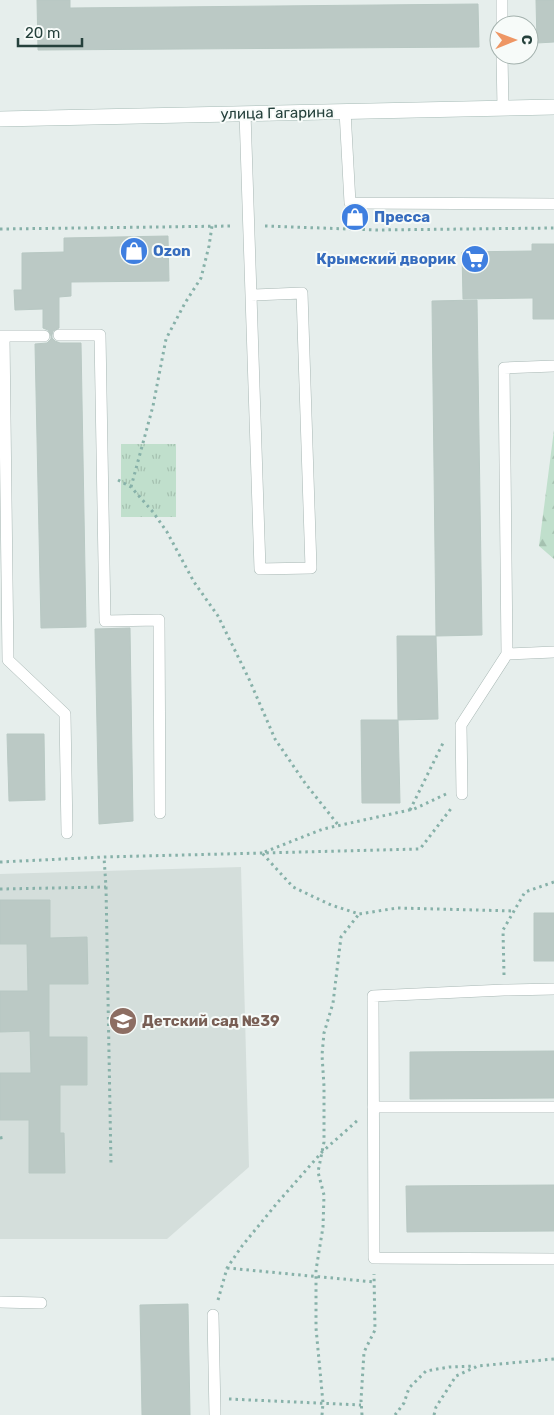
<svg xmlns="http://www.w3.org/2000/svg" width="554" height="1415" viewBox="0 0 554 1415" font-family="Rubik,sans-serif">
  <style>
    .built { fill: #d4dedb }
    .grass { fill: url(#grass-tufts) }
    .forest { fill: url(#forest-firs) }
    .building { fill: #bbc9c5; stroke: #b8c8c3 }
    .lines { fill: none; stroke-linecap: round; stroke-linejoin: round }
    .lane-casing { stroke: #a8b7b4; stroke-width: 12 }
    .secondary-casing { stroke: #a5bab5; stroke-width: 16 }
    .path { stroke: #87b1a9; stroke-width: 3; stroke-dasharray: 2.5 4; stroke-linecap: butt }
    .lane { stroke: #fff; stroke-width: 11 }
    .secondary { stroke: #fff; stroke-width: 15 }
    .labels { text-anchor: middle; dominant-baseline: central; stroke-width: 4; stroke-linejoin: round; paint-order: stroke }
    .street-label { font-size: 15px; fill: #25413c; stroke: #f7fbf9 }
    .shop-label { font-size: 15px; font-weight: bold; fill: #366cbe; stroke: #f7fbf9; text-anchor: start }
    .education-label { font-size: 15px; font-weight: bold; fill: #785e54; stroke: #f7fbf9; text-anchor: start }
  </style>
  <defs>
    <pattern id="grass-tufts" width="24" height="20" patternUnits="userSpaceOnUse" patternTransform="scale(1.25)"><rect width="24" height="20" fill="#c0dfcc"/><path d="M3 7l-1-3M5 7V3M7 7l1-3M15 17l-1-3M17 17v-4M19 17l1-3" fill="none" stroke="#a5c1b0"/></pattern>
    <pattern id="forest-firs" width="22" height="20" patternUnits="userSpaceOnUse" patternTransform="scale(1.25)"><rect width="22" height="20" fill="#c0dfcc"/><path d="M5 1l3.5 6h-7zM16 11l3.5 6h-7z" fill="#a5c1b0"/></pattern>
  </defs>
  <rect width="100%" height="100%" fill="#e6eeec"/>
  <path class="built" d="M241,867L249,1167L167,1239H0V874Z"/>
  <path class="grass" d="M121,444H176V517H121Z"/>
  <path class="forest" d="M554,430V559L539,546Z"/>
  <path class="building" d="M37,0H70V8L478,4L479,47L38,50Z
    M536,0H554V42L537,43Z
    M168,236L169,281L71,282V296L59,297V328L53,331L52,335V338L55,341L60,343H81L86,627L41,628L35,344L47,343L51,339V336L48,330L43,328V309L15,310L14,290H22V253L64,252V238Z
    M532,244H554V319H533V298L463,299L462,252L532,251Z
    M477,300L482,635L436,636L432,301Z
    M130,628L133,821L99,824L95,629Z
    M397,636H436L438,719L398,720Z
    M361,720H398L400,803H362Z
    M7,734H44L45,800L9,801Z
    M0,900H50V938L87,937L88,984H49V1037H87V1085H60V1133H64L65,1173H29V1120H0V1073H31L30,1031L0,1032V991H28L27,944H0Z
    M534,913H554V961H534Z
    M554,1051V1098L410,1099V1052Z
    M554,1185V1231L407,1232L406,1186Z
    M188,1304L190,1415H142L140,1305Z"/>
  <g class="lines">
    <defs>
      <path id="lane" d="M502,0V25
        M502,55L503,108
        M345,111L350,203L554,204
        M245,113L260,569L311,568L302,293L251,295
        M59,335H100L105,621L159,620L160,813
        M0,336H44
        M4,336L8,660L65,714L67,833
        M507,654L504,368L554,366
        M462,794L461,725L507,654L554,652
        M554,989L504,990L373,996L374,1258L554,1259
        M373,1107H554
        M0,1302L41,1303
        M213,1315L215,1415"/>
      <path id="secondary" d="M0,119L554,107"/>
    </defs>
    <use href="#lane" class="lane-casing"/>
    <use href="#secondary" class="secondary-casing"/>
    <path class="path" d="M265,226L376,230L554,228
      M0,229L233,226
      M118,480L131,487L153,512L167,532L194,582L218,616L249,679L275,739L305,783L339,826
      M131,487L153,406L166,339L185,303L201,278L209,246L212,226
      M446,794L414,809L323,829L262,853L293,887L331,905L359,914L397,908L514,911
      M410,810L444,741
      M0,862L104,857L420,849L453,806
      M106,887L111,1165
      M0,889L106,887L104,857
      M504,975L503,930L525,892L554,882
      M0,1138L6,1137
      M227,1268L374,1282
      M218,1300L227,1268L242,1246L278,1202L322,1152L358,1120
      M229,1399L361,1405
      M322,1415L323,1403L316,1328V1270L323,1227L324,1195L318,1172L324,1142V1086L322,1055L324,1033L333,1003L341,937L359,914
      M362,1415L361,1400L364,1352L375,1330L374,1274
      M395,1415L404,1403L409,1388L426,1371L449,1367L475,1366
      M434,1415L436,1407L456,1376L478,1366L554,1359"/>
    <use href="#lane" class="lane"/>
    <use href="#secondary" class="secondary"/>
  </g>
  <defs>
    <symbol id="shop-disc" viewBox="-11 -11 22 22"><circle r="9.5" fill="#3f7fe0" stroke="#f7fbf9"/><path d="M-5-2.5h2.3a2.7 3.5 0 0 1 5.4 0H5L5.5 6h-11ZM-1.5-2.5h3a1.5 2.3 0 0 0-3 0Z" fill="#fff"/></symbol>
    <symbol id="supermarket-disc" viewBox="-11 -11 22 22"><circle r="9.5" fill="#3f7fe0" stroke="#f7fbf9"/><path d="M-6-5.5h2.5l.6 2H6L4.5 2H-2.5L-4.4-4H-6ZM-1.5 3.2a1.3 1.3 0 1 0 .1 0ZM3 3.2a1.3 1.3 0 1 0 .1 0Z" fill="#fff"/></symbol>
    <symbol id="school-disc" viewBox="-11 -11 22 22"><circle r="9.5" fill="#8d6e63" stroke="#f7fbf9"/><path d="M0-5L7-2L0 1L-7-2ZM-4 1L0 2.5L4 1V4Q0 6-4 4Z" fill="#fff"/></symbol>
  </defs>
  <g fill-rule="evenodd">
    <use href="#shop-disc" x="339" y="201" width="32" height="32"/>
    <use href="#shop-disc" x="118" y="235" width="32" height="32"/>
    <use href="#supermarket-disc" x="459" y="243" width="32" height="32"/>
    <use href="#school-disc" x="107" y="1005" width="32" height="32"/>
  </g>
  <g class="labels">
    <g class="street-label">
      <text transform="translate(277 113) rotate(-1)">улица Гагарина</text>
    </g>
    <g class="shop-label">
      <text x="374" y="217">Пресса</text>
      <text x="153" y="251">Ozon</text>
      <text x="456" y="259" text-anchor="end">Крымский дворик</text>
    </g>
    <g class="education-label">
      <text x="142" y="1021">Детский сад №39</text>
    </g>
  </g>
  <g transform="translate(514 40) rotate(89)"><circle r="24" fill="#f7fbf9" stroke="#a3b1ad"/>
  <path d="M0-4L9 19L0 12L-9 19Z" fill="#ee9664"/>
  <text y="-8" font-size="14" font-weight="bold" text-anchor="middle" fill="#25413c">С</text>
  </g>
  <path d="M18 38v8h64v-8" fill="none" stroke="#25413c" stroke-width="2.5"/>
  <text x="25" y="38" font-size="15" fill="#25413c" stroke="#f7fbf9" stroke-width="4" paint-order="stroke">20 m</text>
</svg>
